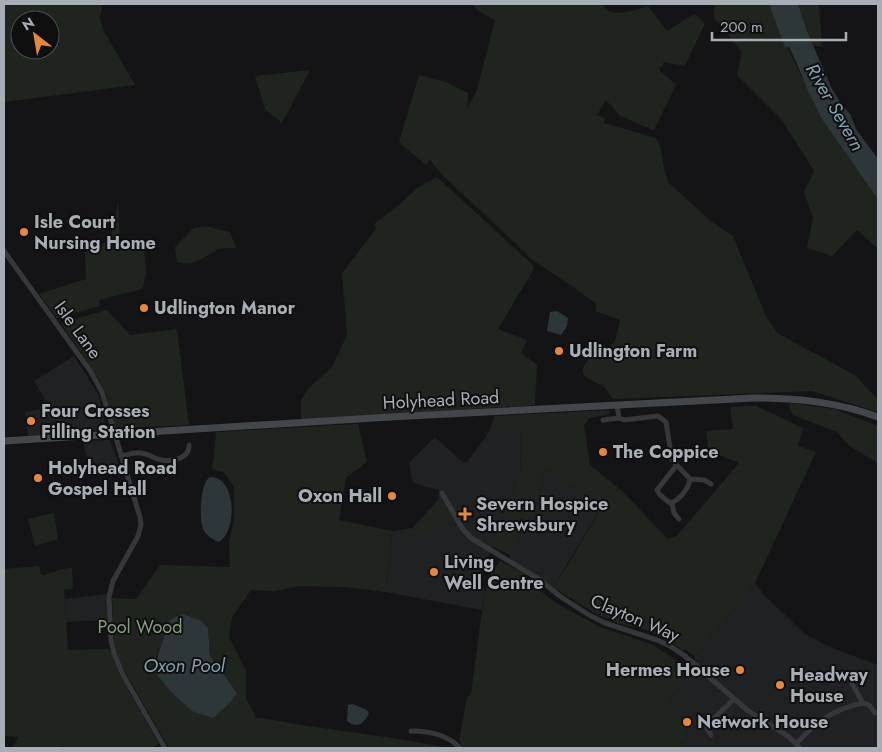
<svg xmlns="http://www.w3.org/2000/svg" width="882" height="752" viewBox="0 0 882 752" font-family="Jost,sans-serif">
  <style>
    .built { fill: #202122 }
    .green { fill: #1f251e; fill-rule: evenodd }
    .water { fill: #2d373a }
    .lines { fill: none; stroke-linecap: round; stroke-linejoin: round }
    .minor { stroke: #35373a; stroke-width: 5 }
    .secondary { stroke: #43464a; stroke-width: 7 }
    .poi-dot { fill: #e5873d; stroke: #0f0f10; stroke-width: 2 }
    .labels { text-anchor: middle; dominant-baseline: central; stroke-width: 4; stroke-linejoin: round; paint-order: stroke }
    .poi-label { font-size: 18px; font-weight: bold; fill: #a7aeb5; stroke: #0f0f10; text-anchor: start }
    .street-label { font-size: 18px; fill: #a7aeb5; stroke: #0f0f10 }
    .park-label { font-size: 18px; fill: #849f7f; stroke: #0f0f10 }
    .water-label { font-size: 19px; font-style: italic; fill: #80a2ae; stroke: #0f0f10 }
  </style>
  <rect width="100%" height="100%" fill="#141416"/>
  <path class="built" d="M74,356L99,395L106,428L71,434L28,437L25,412L50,407L34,381Z
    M491,426L522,432L520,473L489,555L480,573L485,592L482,610L385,592L392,531L412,528L438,500L439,490L413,483L409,463L435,437L462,462L466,463L487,435Z
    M110,440L120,467L93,475L82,441Z
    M543,468L603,505L553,587L510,559V555L533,510L540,491Z
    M755,583L764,595L805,634L832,648L878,665V748H685L680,741L666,704L692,670L695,657Z
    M107,594L108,620L66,622L65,599Z"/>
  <path class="green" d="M4,4H99L102,8L100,19L103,30L135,85L4,102ZM20,20H50V50H20Z
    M472,4H602C611,20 634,10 648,6L667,31L694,14L705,23L685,66L664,62L659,70L676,85L654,130L620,116L606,100L597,115L605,118L604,123L656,138C665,152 661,168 669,183L712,222L733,236L765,314L777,333L840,367L856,376L878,400V412L812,391L612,399C604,380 595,386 583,374V368L592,353C616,347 615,343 620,320L596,311V304L575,288L528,257L527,254L442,175L430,160L426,165L399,142L419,75L446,82L468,93V107L477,90L495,20L477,10Z
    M714,4H769L777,25L817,109L878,196V249L857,230L832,256L807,248L813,218L804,192L814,171L782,120L737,75L742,52L714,18Z
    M798,4H819L822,46H813Z
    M310,70L282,123L265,109L255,76Z
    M437,177L534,266L532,272L498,329L527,340L521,353L537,365L535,405L301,420V401L308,389L332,367L347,335L342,273L376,229L374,224L399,205L417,188Z
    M118,200L120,246H144L146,274L142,289L99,300L100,306L57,318L39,294L86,279L85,252L101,247L114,229Z
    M205,226L230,232L236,248C230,248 224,248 219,249C203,256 196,268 177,262L175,247L194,228Z
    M107,310L130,335L177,329L189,425L117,428L114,427L106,393L98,378L61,323Z
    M791,403L834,409L878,426V463L849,446L837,432L793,415L789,407Z
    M756,406L803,428L798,446L816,452L755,583L695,657L685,649L684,651L669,641L646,630L620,624L596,614L553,587L574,555L603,505L543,468L540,491L533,510L510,555L492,546L520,473L522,433L491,426L495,416L609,410L610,414L589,418L584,425L590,465L622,491L668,539L676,536L683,529L739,463L716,454L708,447L706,431L733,429L730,407Z
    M358,424L367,462L346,478L339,520L392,531L385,592L345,587L300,586L275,591L251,590L232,617L229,637L246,671V699L254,713L255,718C271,718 285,723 301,725C350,732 400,738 449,748H169L125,672L117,654L114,641L112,598L136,599L160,565L230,567L229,542L234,521V487L224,472L212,469L214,457L216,432ZM169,620L208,628L210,656L236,692L156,657L165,636Z
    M438,500L443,502L453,519C436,529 427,540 407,534L406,529L413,528Z
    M54,513L58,539L35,546L28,519Z
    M500,561L525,574L527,580L556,603L600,627L651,644L692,670L666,704L680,716L686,735L680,742L685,748H464L459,741L467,698L471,694L482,610L488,577Z
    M39,566L41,575C52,574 60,568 72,568L73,589L64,590L68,650L110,649L121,677L159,744L151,748H68L61,746L60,748H13L18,737L4,736V569Z"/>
  <path class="water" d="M769,4H798L809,36L832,89L842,105L850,114L856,129L878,159V199L822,119L808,91L797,64L789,47H785Z
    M557,311L568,318L567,326L561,335L547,331L550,312Z
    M210,477C239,477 236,536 218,542C212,539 206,535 203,529C199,519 200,483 210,477Z
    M183,614L201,621L208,628L210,656L237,693L229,704L213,718L192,711L170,691L155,672C156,654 165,638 169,620Z
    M353,704L367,710L369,714C363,724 357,729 347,721L348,705Z"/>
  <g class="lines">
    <path class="minor" d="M4,251L91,372L102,392L140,517L141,525L138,536L113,581L109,597L111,640L114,653L123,675L165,748
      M619,418L624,420L658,416L666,422L672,460L690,479C689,488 679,501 670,503L660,495L657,490L676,466
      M603,420L619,418L617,405
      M121,456C127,455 134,452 140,453C148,453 154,459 162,460C173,462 190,458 189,445
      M690,479L704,480L711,484
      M442,493L462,528L471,538L540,580L561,597L589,615L605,623L657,640L670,646L685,656L747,710L789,737L800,748
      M672,503L674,513L679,519
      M852,684L863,703
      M411,731C429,731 447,734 460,748
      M711,735L707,728L708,724L734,699
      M796,744C816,722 833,709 863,703L869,705L875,713"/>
    <path class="secondary" d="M4,441L390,417L753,398C797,398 837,402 878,417"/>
  </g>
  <g class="poi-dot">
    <circle cx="24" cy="232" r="5"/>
    <circle cx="144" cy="308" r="5"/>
    <circle cx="559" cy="351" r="5"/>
    <circle cx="31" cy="421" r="5"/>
    <circle cx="603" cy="452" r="5"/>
    <circle cx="38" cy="478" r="5"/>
    <circle cx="392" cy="496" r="5"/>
    <path d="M462.5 506.5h5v5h5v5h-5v5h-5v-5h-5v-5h5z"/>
    <circle cx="434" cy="572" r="5"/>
    <circle cx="740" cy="670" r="5"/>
    <circle cx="780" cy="685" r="5"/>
    <circle cx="687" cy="722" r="5"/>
  </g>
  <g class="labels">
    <g class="poi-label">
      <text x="34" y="222">Isle Court<tspan x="34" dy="21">Nursing Home</tspan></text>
      <text x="154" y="308">Udlington Manor</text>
      <text x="569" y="351">Udlington Farm</text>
      <text x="41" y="411">Four Crosses<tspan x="41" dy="21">Filling Station</tspan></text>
      <text x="613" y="452">The Coppice</text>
      <text x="48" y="468">Holyhead Road<tspan x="48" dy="21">Gospel Hall</tspan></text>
      <text x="382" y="496" text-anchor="end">Oxon Hall</text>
      <text x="476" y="504">Severn Hospice<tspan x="476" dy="21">Shrewsbury</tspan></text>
      <text x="444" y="562">Living<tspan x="444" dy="21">Well Centre</tspan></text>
      <text x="730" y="670" text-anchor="end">Hermes House</text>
      <text x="790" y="675">Headway<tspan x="790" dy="21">House</tspan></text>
      <text x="697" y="722">Network House</text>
    </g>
    <g class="street-label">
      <text transform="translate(78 330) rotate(54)">Isle Lane</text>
      <text transform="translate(441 400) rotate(-3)">Holyhead Road</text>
      <text transform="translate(635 618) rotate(23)">Clayton Way</text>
    </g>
    <g class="park-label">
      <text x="140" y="627">Pool Wood</text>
    </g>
    <g class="water-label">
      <text transform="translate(835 107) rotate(60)">River Severn</text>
      <text x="184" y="665">Oxon Pool</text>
    </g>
  </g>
  <rect width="882" height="752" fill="none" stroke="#a7aeb5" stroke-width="10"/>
  <g transform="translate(35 35) rotate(329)"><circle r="24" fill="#0f0f10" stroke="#4c4f52"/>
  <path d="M0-4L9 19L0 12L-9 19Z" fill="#e5873d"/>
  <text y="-8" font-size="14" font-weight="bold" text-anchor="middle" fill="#a7aeb5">N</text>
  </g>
  <path d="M712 32v8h134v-8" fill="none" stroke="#a7aeb5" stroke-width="2.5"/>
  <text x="720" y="32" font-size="15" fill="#a7aeb5" stroke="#0f0f10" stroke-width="4" paint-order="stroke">200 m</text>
</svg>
